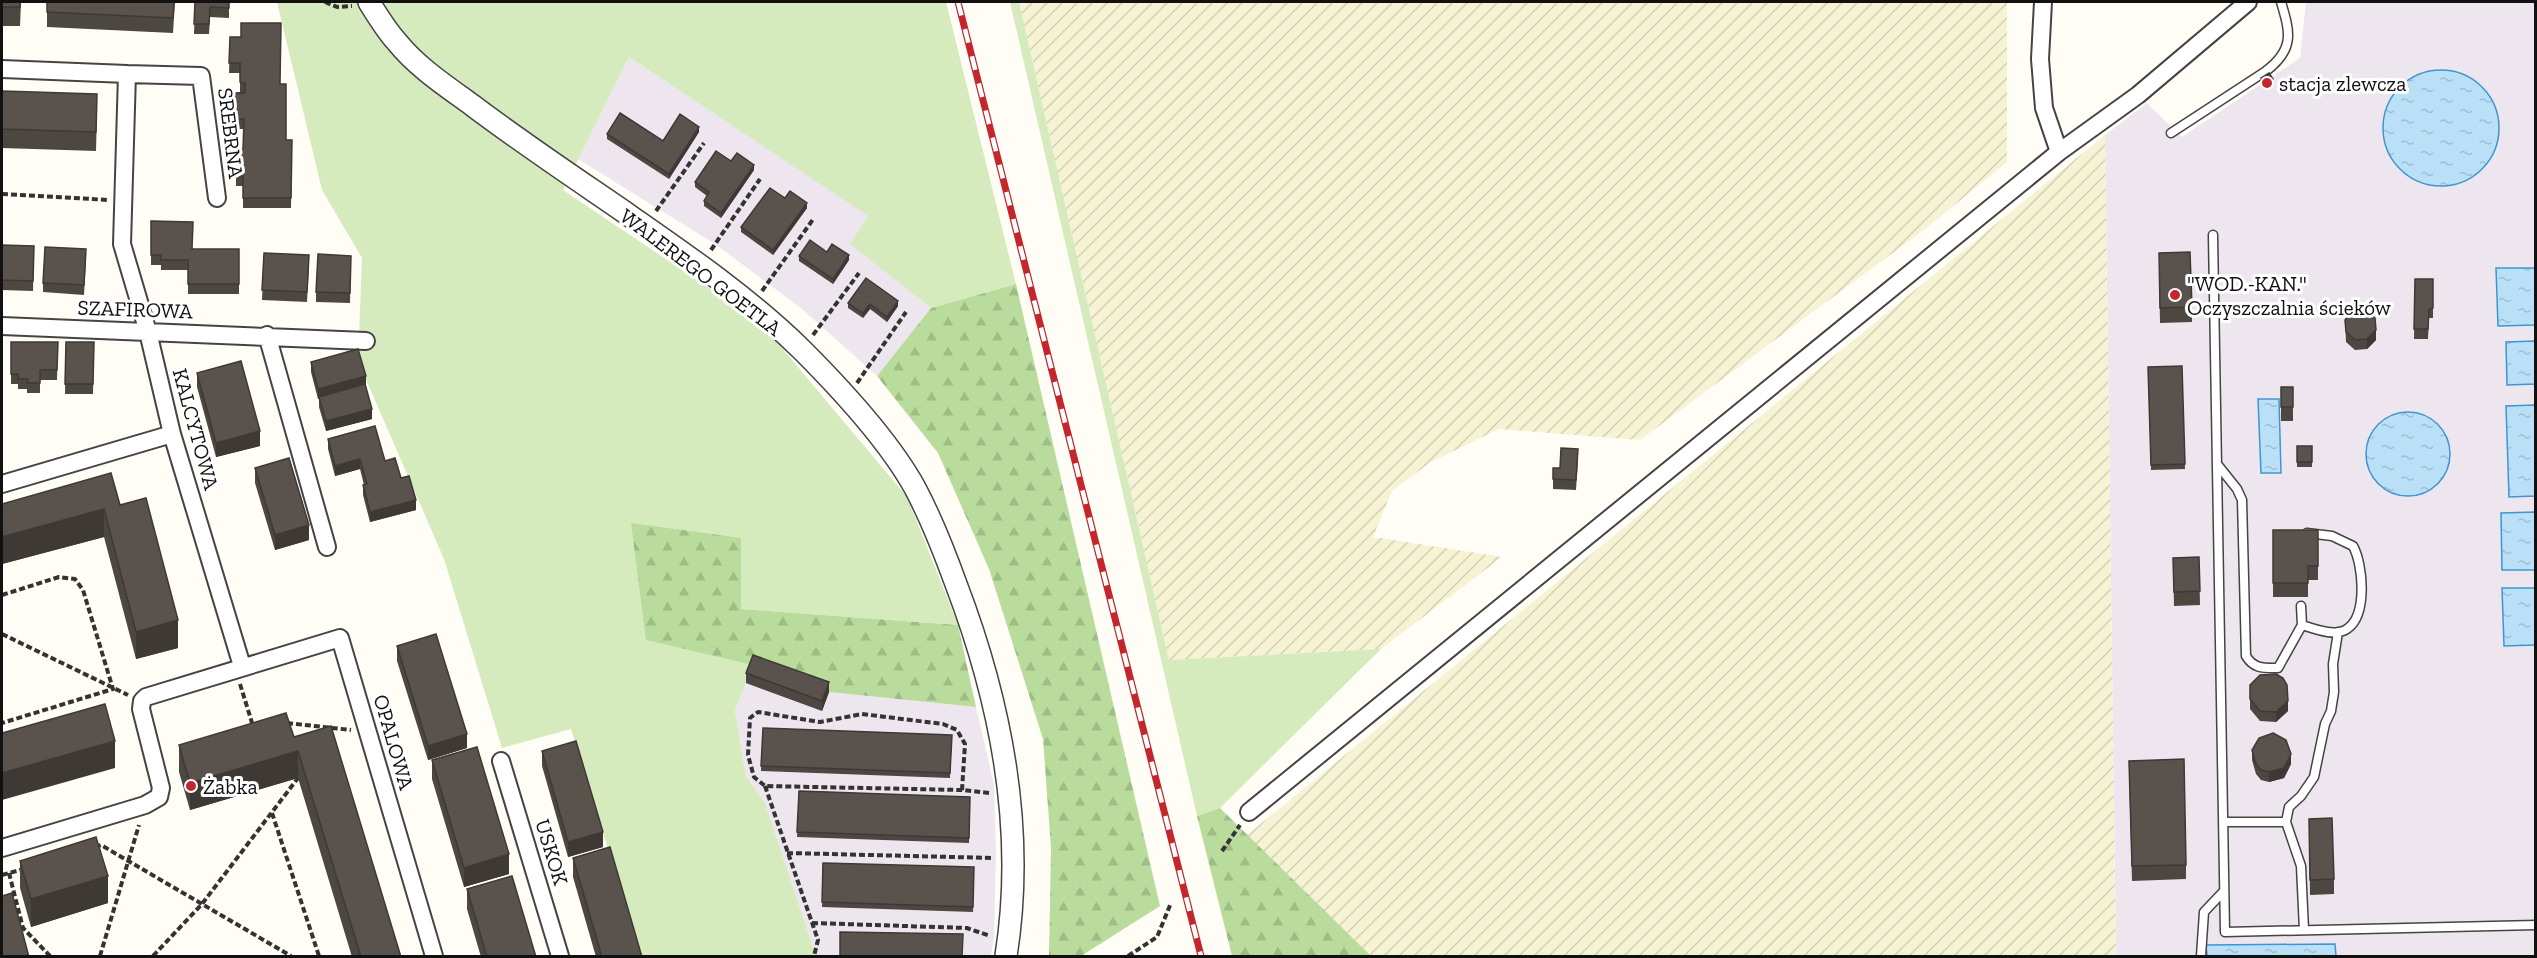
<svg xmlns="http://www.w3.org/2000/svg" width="2537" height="958" viewBox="0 0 2537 958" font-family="'Zilla Slab',serif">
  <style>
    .industrial { fill: #eee6ef }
    .farmland { fill: url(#farmland-furrows) }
    .grass { fill: #d5ebbd }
    .forest { fill: url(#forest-firs) }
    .water { fill: url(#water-ripples); stroke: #3f96cf; stroke-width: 1.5 }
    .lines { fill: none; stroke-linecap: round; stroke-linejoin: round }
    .service-casing { stroke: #444; stroke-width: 11 }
    .minor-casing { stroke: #444; stroke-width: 20 }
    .tertiary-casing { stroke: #444; stroke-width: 24 }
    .path { stroke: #333; stroke-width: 4; stroke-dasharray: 6 3; stroke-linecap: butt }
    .service { stroke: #fff; stroke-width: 8 }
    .minor { stroke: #fff; stroke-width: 16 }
    .tertiary { stroke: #fff; stroke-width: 21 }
    .rail-casing { stroke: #c4262e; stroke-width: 7 }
    .rail { stroke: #fff; stroke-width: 4.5; stroke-dasharray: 14; stroke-linecap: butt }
    .wall { fill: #4d4742 }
    .shaded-wall { fill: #3f3936 }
    .building { fill: #5a524d; stroke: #3f3936; stroke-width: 1.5 }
    .poi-dot { fill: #c4262e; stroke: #fff; stroke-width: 2 }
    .labels { text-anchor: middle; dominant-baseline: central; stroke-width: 6; stroke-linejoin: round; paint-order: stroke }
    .poi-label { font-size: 21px; fill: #111; stroke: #fff; text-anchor: start }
    .street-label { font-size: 21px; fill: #111; stroke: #fff }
  </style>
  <defs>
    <pattern id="farmland-furrows" width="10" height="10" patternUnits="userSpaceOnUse" patternTransform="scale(1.5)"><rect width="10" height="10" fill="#f6f3d4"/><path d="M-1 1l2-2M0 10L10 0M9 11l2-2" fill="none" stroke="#d2cfb5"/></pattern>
    <pattern id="forest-firs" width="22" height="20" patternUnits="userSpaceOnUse" patternTransform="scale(1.5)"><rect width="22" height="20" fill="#b9dc9c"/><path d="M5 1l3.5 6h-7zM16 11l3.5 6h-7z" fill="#9ebc85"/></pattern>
    <pattern id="water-ripples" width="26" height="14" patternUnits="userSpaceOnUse" patternTransform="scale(1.5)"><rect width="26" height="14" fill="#b9e0f7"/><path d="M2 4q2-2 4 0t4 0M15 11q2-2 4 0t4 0" fill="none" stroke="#9ebfd3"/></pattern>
  </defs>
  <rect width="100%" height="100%" fill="#fffdf5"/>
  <path class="industrial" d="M2306,2H2535V956H2116L2105,135L2147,103L2182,137L2300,58Z
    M629,57L869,216L851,244L931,308L877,376L802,309L715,244L578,159Z
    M753,665L829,692L976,707L994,785L996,851L994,937L991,956H816L765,803L746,776L735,711Z"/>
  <path class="farmland" d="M1019,2H2007V162L1925,229L1640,440L1499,429L1431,462L1392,491L1373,537L1502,557L1381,649L1169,660Z
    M2105,135L2116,956H1371L1247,835Z"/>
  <path class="grass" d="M277,2H946L1016,284L931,308L850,244L868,216L629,57L563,190L761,323L907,497L958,625L741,609L632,523L753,665L735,711L746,776L765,803L816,956H641L571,729L502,748L444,559L358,361L362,258L322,190Z
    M1010,2H1019L1169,660L1381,649L1220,808L1197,816Z"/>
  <path class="forest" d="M1016,284L1160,906L1081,956H1049L1051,848L1043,739L989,569L938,453L877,376L931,308Z
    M631,523L741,538V609L958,625L976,707L829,692L753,665L646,640Z
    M1220,808L1371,956H1232L1197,816Z"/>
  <path class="water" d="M2383 128a58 58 0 1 1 116 0a58 58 0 1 1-116 0Z
    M2496,268H2535V325L2498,326Z
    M2535,341V384L2507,385L2506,342Z
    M2258,399H2279L2281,473H2261Z
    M2535,405V496L2509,497L2506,406Z
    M2366 454a42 42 0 1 1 84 0a42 42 0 1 1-84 0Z
    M2535,512V570H2502L2501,513Z
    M2502,588H2535V645L2504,646Z
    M2335,944L2336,956H2207L2206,945Z"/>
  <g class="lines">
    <defs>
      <path id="service" d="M2171,133L2266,71C2295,49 2290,32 2281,2
        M2213,235L2225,932L2536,925
        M2217,464L2237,489L2242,500L2246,656C2254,669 2263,668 2278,668L2302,625
        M2301,606L2302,625C2315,629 2335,637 2347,629C2368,615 2363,564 2353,546L2332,536L2307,533
        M2223,822H2286
        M2304,930L2301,866L2286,822L2289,807L2301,796L2314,777L2325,724L2331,711L2334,692L2333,664L2338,632
        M2201,956L2204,912L2224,891"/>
      <path id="minor" d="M2043,2L2040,59L2044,108L2059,152
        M2,69L127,74L122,244L148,332L172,434L242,666
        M127,74L201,76L217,198
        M2,326L366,341
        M267,335L327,547
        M2,484L172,434
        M501,761L560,956
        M1249,812L2059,152L2138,95L2248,2
        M2,848L145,805L159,797L161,788L141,709L142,701L146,697L340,638L434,956"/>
      <path id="tertiary" d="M369,2C377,15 386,30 397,42C417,67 446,86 472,105C521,142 572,176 623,211C685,254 748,297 802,350C840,388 889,441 915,488C931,518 944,551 956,584C1001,702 1026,830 1006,956"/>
    </defs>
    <use href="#service" class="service-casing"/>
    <use href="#minor" class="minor-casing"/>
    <use href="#tertiary" class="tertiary-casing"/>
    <path class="path" d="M325,2L337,7L352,6
      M2,194L109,200
      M656,211L704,143
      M711,250L760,179
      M762,291L814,218
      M813,335L859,273
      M857,383L906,312
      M2,595L59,577L75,579L83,590L113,689L2,723
      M2,634L128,695
      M240,684L253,726
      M287,723L351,730
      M765,786L818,940L814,956
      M962,790L965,744L957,730L943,724L862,714L820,722L758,712L750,718L748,755L754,777L765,786L962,790L989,793
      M272,813L319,956
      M95,847L101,845L291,956
      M1222,851L1240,825
      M787,853L994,858
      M9,873L23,928L50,956
      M2,875L24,869
      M812,923L967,928L990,936
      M100,956L139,825
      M153,956L202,904L298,778V776
      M1128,956L1157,937L1171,903"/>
    <use href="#service" class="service"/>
    <use href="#minor" class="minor"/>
    <use href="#tertiary" class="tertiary"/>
    <defs>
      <path id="rail" d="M958,2L1201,956"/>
    </defs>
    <use href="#rail" class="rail-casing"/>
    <use href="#rail" class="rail"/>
  </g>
  <path class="wall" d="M2,2H21L20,26H2Z
    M47,2H175L173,33L47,27Z
    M195,2H229V18L210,17L209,34H194Z
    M230,37H241L280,84L286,140H292L291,208H243V186H236V149H243L244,129H233L234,93L240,92V73H229Z
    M2261,78L2273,84L2265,89L2261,83Z
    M2,91L97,113L96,151L2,148Z
    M699,132L669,179L607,139V134L663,141Z
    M731,161L754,170L721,218L704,206V201L707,196L695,187V182Z
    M785,198L807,208L773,255L741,232V227Z
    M151,221L192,249H239V294H188V270H161V265H151Z
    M2,245L34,246L33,291L2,290Z
    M827,252L849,260L833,284L799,261V256Z
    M264,253L309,265L307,302L262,300Z
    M351,256L350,303L316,302V292Z
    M86,259L84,295L43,292V283Z
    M2159,268L2192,307V322L2160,323Z
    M2415,279H2433V318H2429L2428,339H2414Z
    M848,303L898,306L887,322L870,309L863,318L848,308Z
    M2345,320L2376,340L2367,349L2355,350L2346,342Z
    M11,342H58L57,380H40V393H27V389H18V384H11Z
    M66,342H94L93,394H65Z
    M311,362L366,386L372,419L326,431L319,407V399H318L311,372Z
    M2182,366L2185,469L2151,470L2148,367Z
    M197,373L260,446L216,457L197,387Z
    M2281,387H2293V421H2281Z
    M328,439L385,461L401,478L416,510L370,522L363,495V485H364L360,469L335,476L328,449Z
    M2297,446H2312V467H2297Z
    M1578,459L1576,490L1553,489V468H1560Z
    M255,468L309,540L275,550L255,483Z
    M2,504L120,505L178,648L136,659L104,537L2,564Z
    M2273,530H2318V580H2308V597H2273Z
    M2199,557L2200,605L2174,606L2173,558Z
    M397,646L467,748L428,760L397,661Z
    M746,673L829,692L822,711L746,683Z
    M2250,685L2288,711L2276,722L2260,721L2250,709Z
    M763,728L952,735L950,778L761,771Z
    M294,737L401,957H352L298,778L190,810L179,772V745Z
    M2252,750L2291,764L2284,778L2269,782L2261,780L2256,774L2252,760Z
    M542,751L603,847L568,857L542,766Z
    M432,760L509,874L464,887L432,779Z
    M2129,775L2186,865V879L2132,881Z
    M799,791L970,797L969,843L797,837Z
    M2309,819L2334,879V894L2310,895Z
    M573,858L642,957H596L573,877Z
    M20,861L108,903L31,927L20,888Z
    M823,863L974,867L973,912L822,907Z
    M467,889L536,957H481L467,909Z"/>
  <path class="shaded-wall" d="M2273,79V84L2265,89V84Z
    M699,127V132L669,179V174Z
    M754,165V170L721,218V213Z
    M807,203V208L773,255V250Z
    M849,255V260L833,284V279Z
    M898,301V306L887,322V317Z
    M870,304V309L863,318V313Z
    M2376,330V340L2367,349V339Z
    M366,376V386L318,399V389Z
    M372,409V419L326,431V421Z
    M260,431V446L216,457V443Z
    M360,459V469L335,476V466Z
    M416,500V510L370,522V512Z
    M104,509V537L2,564V537Z
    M309,525V540L275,550V535Z
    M178,620V648L136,659V632Z
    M829,682V692L822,711V701Z
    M2288,701V711L2276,722V712Z
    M467,734V748L428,760V746Z
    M115,741V768L2,800V773Z
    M298,751V778L190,810V783Z
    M2291,754V764L2284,778L2269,782V772Z
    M603,832V847L568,857V842Z
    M509,854V874L464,887V868Z
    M108,876V903L31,927V899Z"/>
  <path class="building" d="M2,2H20V7H2Z
    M47,2H174L173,18L47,12Z
    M195,2H229V8L210,7L209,24H194Z
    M241,23H281L280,84H286V140H292L291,198H243V176H236V149H243L244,119H233L234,93H245V83L240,82V63H229L230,37H241Z
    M2269,73L2273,79L2265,84L2261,78Z
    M2,91L97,94L96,132L2,129Z
    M620,113L663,141L680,114L699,127L669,174L607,134Z
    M716,151L731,161L737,153L754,165L721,213L704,201L709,192L695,182Z
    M770,188L785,198L790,191L807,203L773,250L741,227Z
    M151,221L193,222L192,249H239V284H188V260H161V255H151Z
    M810,240L827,252L832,244L849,255L833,279L799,256Z
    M2,245L34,246L33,281L2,280Z
    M45,247L86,249L84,285L43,283Z
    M2190,252L2192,307L2160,308L2159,253Z
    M264,253L309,255L307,292L262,290Z
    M318,254L351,256L350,293L316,292Z
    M866,278L898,301L887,317L870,304L863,313L848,303Z
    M2415,279H2433V308L2429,309L2428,329H2414Z
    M2366,309L2375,318L2376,330L2367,339L2355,340L2346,332L2345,320L2353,310Z
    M11,342H58L57,370H40V383H27L28,379H18V374H11Z
    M66,342H94L93,384H65Z
    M358,349L366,376L318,389L311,362Z
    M241,361L260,431L216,443L197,373Z
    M2182,366L2185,464L2151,465L2148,367Z
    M365,384L372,409L326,421L319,397Z
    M2281,387H2293V407H2281Z
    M375,426L385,461L395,458L401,478L409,476L416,500L370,512L363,485L367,484L360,459L335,466L328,439Z
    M2297,446H2312V462H2297Z
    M1561,448L1578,449L1576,480L1553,479V468H1560Z
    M289,458L309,525L275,535L255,468Z
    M111,473L120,505L146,498L178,620L136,632L104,509L2,537V504Z
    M2273,530H2318V566H2308V583H2273Z
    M2199,557L2200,591L2174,592L2173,558Z
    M436,634L467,734L428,746L397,646Z
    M753,655L829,682L822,701L746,673Z
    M2276,674L2283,678L2287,685L2288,701L2276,712L2260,711L2250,699V685L2260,675Z
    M105,704L115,741L2,773V733Z
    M286,713L294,737L331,726L401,957H361L298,751L190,783L179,745Z
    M763,728L952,735L950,773L761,766Z
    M2273,733L2286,740L2291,754L2284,768L2269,772L2261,770L2256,764L2252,750L2259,738Z
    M576,741L603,832L568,842L542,751Z
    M477,747L509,854L464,868L432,760Z
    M2184,759L2186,865L2132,866L2129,761Z
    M799,791L970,797L969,838L797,832Z
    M2332,818L2334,879L2310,880L2309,819Z
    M96,837L108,876L31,899L20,861Z
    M610,847L642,957H602L573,858Z
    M823,863L974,867L973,907L822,902Z
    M512,876L536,957H487L467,889Z
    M12,893L29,957H2V896Z
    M840,932L963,934L962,957H840Z"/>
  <g class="poi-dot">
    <circle cx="2267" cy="83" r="6"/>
    <circle cx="2175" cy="295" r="6"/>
    <circle cx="191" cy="786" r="6"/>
  </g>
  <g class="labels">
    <g class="poi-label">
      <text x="2279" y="83">stacja zlewcza</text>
      <text x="2187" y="283">"WOD.-KAN."<tspan x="2187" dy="24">Oczyszczalnia ścieków</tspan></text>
      <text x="203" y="786">Żabka</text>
    </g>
    <g class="street-label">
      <text transform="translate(231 133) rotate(83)">SREBRNA</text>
      <text transform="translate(701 272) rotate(37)">WALEREGO GOETLA</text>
      <text transform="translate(135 309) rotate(2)">SZAFIROWA</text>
      <text transform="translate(196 429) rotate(75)">KALCYTOWA</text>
      <text transform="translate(394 742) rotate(74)">OPALOWA</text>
      <text transform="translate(552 852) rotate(73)">USKOK</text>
    </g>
  </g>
  <rect width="2537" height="958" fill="none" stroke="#111111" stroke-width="6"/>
</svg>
